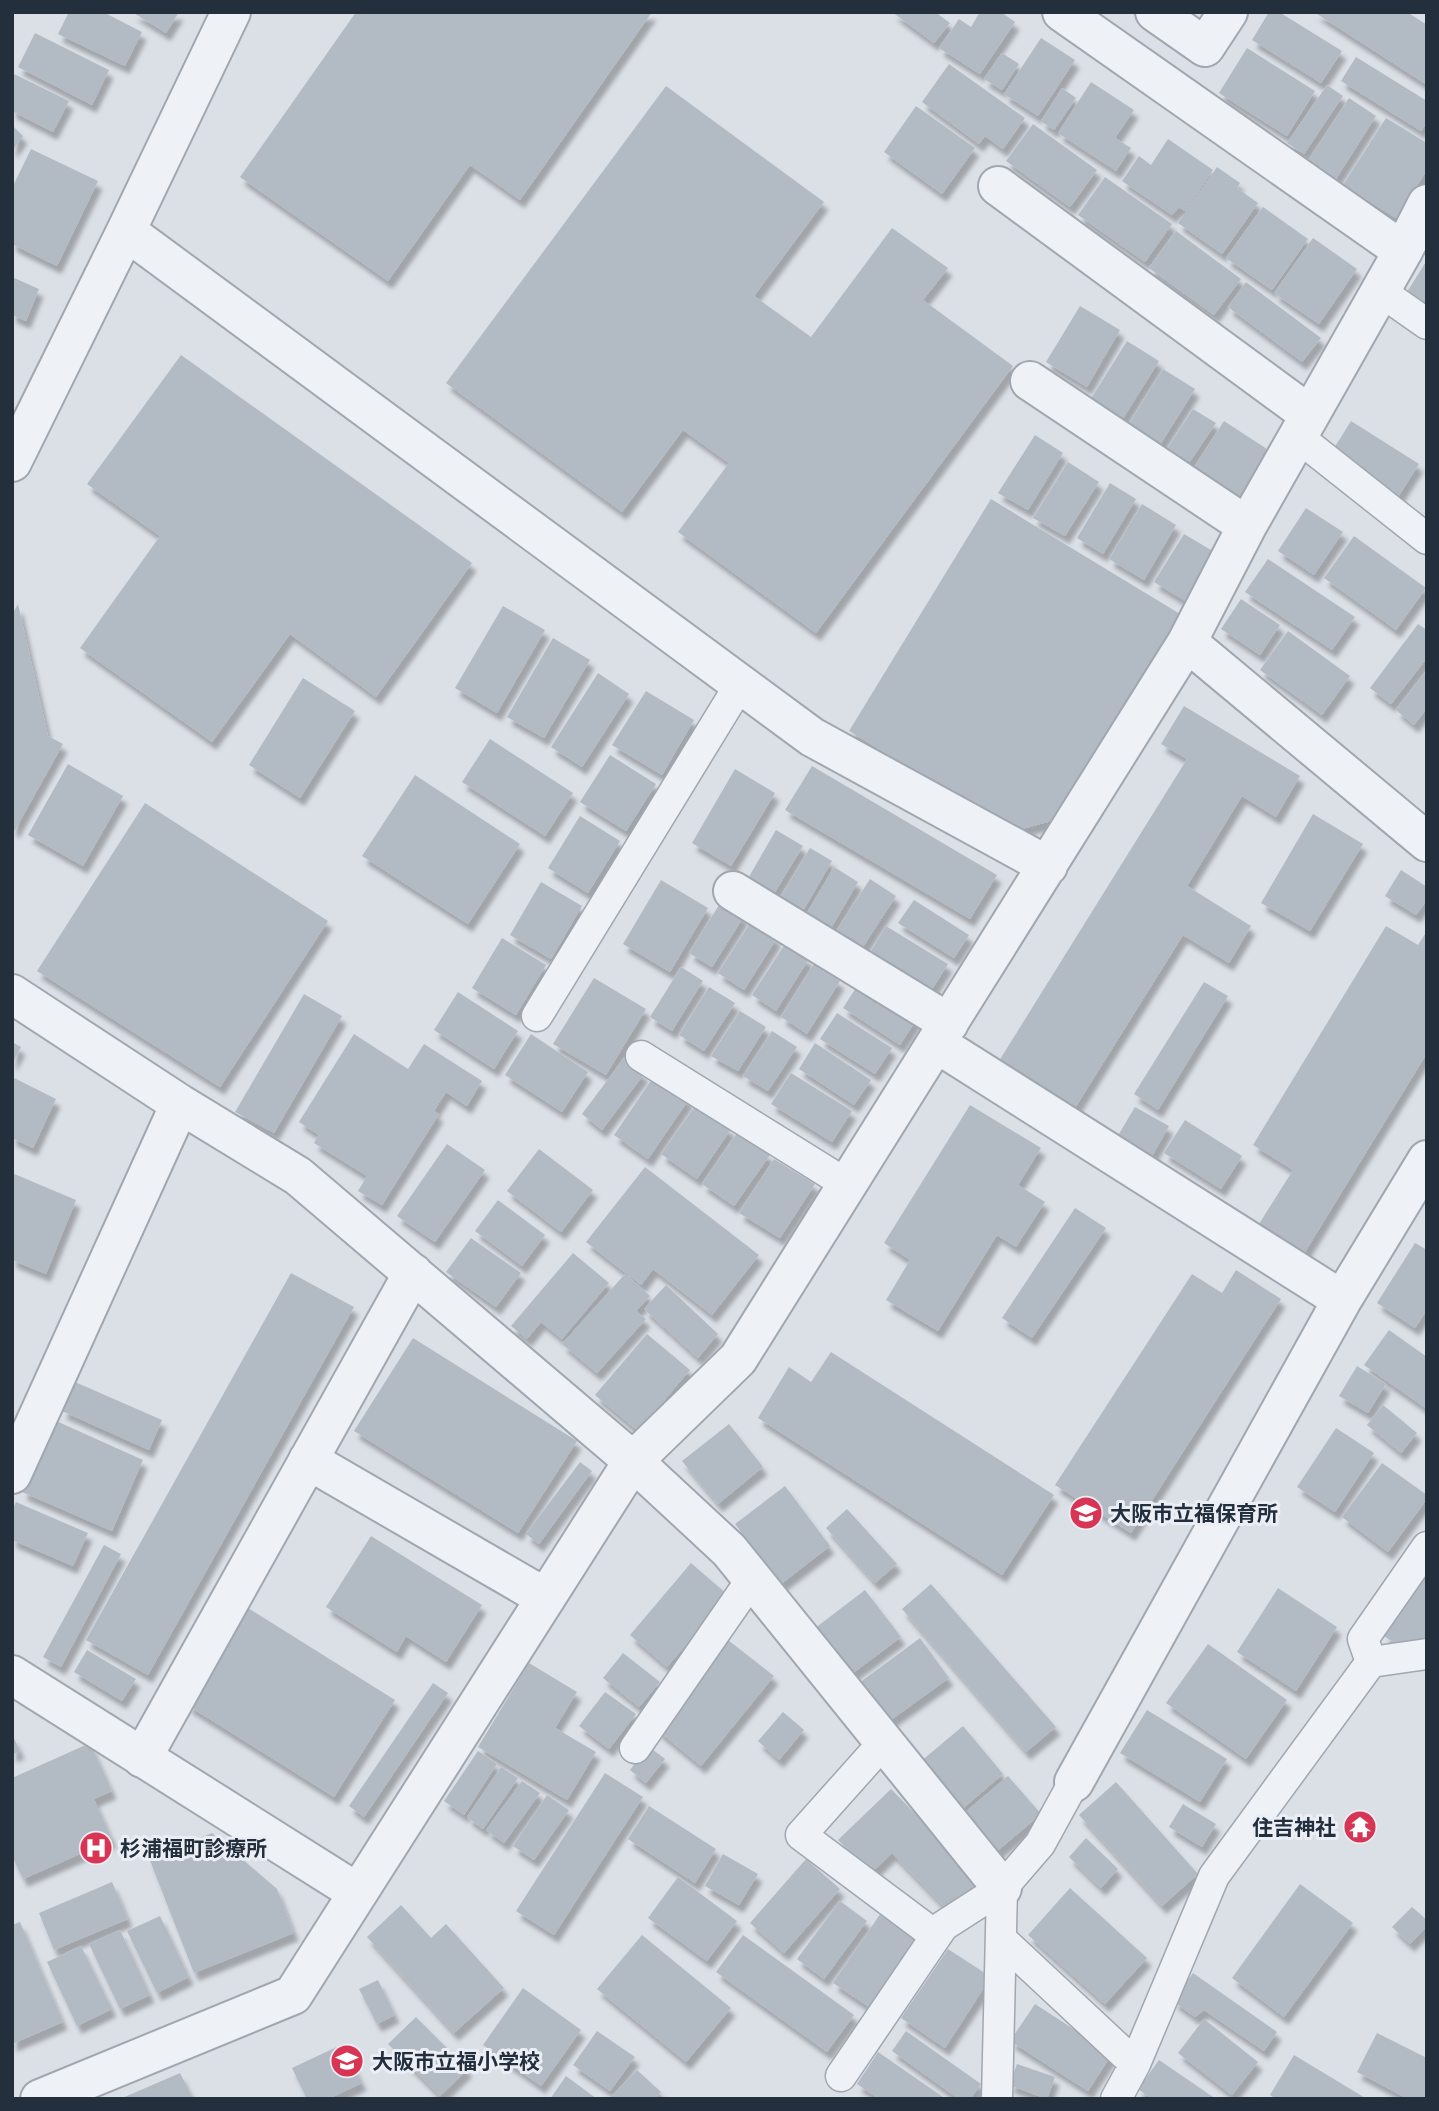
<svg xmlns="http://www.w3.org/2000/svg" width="1439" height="2111" viewBox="0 0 1439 2111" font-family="'IBM Plex Sans','Noto Sans JP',sans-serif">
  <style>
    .building { fill: #b2bac4; filter: url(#shadow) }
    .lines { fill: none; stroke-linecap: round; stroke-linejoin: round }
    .service-casing { stroke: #a0a7b1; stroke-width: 33 }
    .minor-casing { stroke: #a0a7b1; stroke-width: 42 }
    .service { stroke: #eef1f5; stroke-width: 30 }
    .minor { stroke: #eef1f5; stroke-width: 38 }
    .labels { text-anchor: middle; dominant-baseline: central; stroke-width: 6; stroke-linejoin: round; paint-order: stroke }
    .poi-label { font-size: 21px; font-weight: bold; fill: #242f3e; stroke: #ebeff5; text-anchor: start }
  </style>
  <defs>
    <filter id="shadow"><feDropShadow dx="4.5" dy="8" stdDeviation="2" flood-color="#0004"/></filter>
  </defs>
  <rect width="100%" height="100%" fill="#dbe0e7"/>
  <path class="building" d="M69,12H103L142,32L125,66L58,34Z
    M132,12H179L166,33Z
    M356,12H652L520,200L470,165L388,281L240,177Z
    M892,12H935L950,23L934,43Z
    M980,12H1001L1015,22L980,74L939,48L959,19L971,27Z
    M1269,12H1279L1342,51L1321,83L1252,40Z
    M1314,12H1407L1427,25V85Z
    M35,33L109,70L92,105L18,67Z
    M1041,38L1075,60L1038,116L1004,94Z
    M1247,48L1315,91L1287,136L1219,93Z
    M1002,53L1019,64L1002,90L984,79Z
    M1356,57L1427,101V123L1421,131L1341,81Z
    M949,64L1025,118L1003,149L985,136L979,144L922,102Z
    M12,73L69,101L53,132L12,111Z
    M1091,82L1134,110L1115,138L1131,148L1116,171L1058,133Z
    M1327,85L1343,96L1304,154L1287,143Z
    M666,86L824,202L754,296L811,337L892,228L948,268L923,300L1013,366L816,633L678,532L729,463L683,430L622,512L446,383Z
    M1062,88L1076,98L1054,130L1041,121Z
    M1349,98L1376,116L1336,179L1308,161Z
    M916,106L975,148L942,194L884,152Z
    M1386,118L1427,143V170L1396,218L1343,185Z
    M1033,124L1097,170L1070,207L1006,161Z
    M12,125L23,136L12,151Z
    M1168,139L1213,170L1185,211L1179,207L1172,215L1122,181L1139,156L1151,165Z
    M31,149L98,181L57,266L12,244V188Z
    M1217,167L1240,183L1237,188L1258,203L1222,254L1178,223Z
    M1105,177L1172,224L1145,262L1078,215Z
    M1263,207L1308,239L1272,290L1226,258Z
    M1176,231L1241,279L1214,315L1149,268Z
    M1313,238L1357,269L1319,324L1274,293Z
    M1427,260V316L1402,300Z
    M12,277L39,289L26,321L12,315Z
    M1246,282L1321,338L1302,362L1228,307Z
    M1080,306L1120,330L1087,387L1046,362Z
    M1127,341L1159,361L1122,420L1090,400Z
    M181,355L472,563L376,697L290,634L212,742L80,648L160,536L87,484Z
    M1163,369L1195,389L1160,445L1128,425Z
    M1193,409L1216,423L1185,469L1163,455Z
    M1224,421L1273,453L1240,502L1191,472Z
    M1351,421L1419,464L1398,497L1331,453Z
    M1035,435L1063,453L1028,510L998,493Z
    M1068,462L1099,482L1065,536L1033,518Z
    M1110,483L1136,499L1103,554L1077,538Z
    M991,499L1180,614L1055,820L1015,831L849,731Z
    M1142,504L1176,525L1144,580L1109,559Z
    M1306,508L1343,532L1314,575L1278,551Z
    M1184,534L1216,553L1187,602L1154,582Z
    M1354,536L1426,588L1396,630L1324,578Z
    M1268,559L1355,617L1332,650L1245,592Z
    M1241,599L1280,625L1260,655L1221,629Z
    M18,604L48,736L63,744L15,830L12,829V615Z
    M503,606L545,630L497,713L455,688Z
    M1418,624L1427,630V658L1391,704L1370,688Z
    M1288,631L1350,676L1322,715L1260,670Z
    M553,638L590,660L544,738L507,717Z
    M1427,670V708L1414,725L1396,710Z
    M598,673L629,694L582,767L551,747Z
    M303,678L355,711L300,798L249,765Z
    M646,691L694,720L662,775L612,745Z
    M1184,706L1300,776L1276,817L1242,796L1187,886L1251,926L1229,963L1183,935L1075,1108L999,1061L1187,759L1161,744Z
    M490,739L573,793L545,836L462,782Z
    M610,755L656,784L626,831L580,802Z
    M68,764L123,796L83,866L28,835Z
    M812,766L997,875L970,919L785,810Z
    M735,769L775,793L731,866L692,843Z
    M415,775L520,844L468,924L362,856Z
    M145,803L328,921L220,1087L37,971Z
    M1313,814L1363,844L1310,931L1261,903Z
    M580,816L620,841L588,893L548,868Z
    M776,830L803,846L772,897L746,882Z
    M810,848L832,861L800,916L777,903Z
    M834,867L858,882L827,935L802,921Z
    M1401,870L1427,887V900L1416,915L1385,896Z
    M870,879L896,896L859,953L833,936Z
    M661,880L708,908L670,972L623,944Z
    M541,882L582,906L551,959L510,935Z
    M914,900L969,935L954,958L898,923Z
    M721,902L744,916L712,967L689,953Z
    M752,920L777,938L744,990L718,973Z
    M886,926L948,964L929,994L868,956Z
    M1386,926L1418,945L1427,931V1053L1305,1252L1259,1224L1293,1170L1253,1145Z
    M502,938L546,965L516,1015L472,988Z
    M785,944L809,959L776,1011L752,995Z
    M814,964L840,981L807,1034L781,1017Z
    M681,967L703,981L672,1031L650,1017Z
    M594,978L646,1009L606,1075L553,1044Z
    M861,980L918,1017L900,1045L843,1008Z
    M1204,982L1228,996L1158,1110L1134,1094Z
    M709,987L735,1003L704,1051L679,1035Z
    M458,992L518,1031L494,1069L434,1030Z
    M304,994L342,1016L274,1133L235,1112Z
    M740,1011L766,1027L738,1071L711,1056Z
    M837,1013L892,1048L875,1074L820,1039Z
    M772,1031L797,1047L768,1091L743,1076Z
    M354,1034L408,1069L424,1044L482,1081L467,1106L446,1092L434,1111L439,1114L382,1205L358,1191L367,1176L314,1143L319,1135L299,1122Z
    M531,1034L588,1072L562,1112L505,1075Z
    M12,1042L21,1047L12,1064Z
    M815,1043L871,1080L854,1105L799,1069Z
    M624,1058L644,1074L602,1130L582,1114Z
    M791,1073L852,1111L832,1142L771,1104Z
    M654,1076L689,1099L648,1159L614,1135Z
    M12,1077L56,1099L33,1148L12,1138Z
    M970,1105L1041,1148L1018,1185L1045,1202L1016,1247L997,1235L938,1331L886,1300L910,1260L884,1243Z
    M695,1106L731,1129L697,1179L661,1154Z
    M1135,1107L1169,1126L1151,1158L1116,1139Z
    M1185,1120L1242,1156L1221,1189L1164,1153Z
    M737,1133L770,1155L734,1206L702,1184Z
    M447,1144L485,1170L435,1242L397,1216Z
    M539,1149L593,1190L561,1232L507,1191Z
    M774,1159L815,1184L780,1238L739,1213Z
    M645,1167L759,1255L712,1315L653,1269L641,1285L586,1242Z
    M12,1173L76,1200L46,1274L12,1260Z
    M498,1200L545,1235L522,1266L475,1231Z
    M1075,1208L1106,1228L1032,1338L1002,1318Z
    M471,1238L521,1273L496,1307L446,1272Z
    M1415,1243L1427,1250V1310L1415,1328L1377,1303Z
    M573,1253L609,1283L562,1339L541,1322L527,1339L511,1326Z
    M1236,1270L1281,1299L1131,1533L1055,1485L1192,1274L1222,1293Z
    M291,1273L354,1307L148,1675L86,1640Z
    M625,1274L650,1296L636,1311L646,1319L597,1373L562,1344Z
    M666,1285L718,1334L698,1358L644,1309Z
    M1389,1330L1427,1357V1409L1364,1365Z
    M647,1334L690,1370L638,1431L595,1395Z
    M413,1338L577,1441L518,1533L354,1431Z
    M831,1352L1054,1495L1002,1575L758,1418L789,1367L811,1382Z
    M1357,1366L1386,1384L1368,1413L1339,1396Z
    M75,1382L162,1420L149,1450L62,1411Z
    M1383,1405L1417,1433L1401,1453L1367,1425Z
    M54,1420L143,1460L112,1531L22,1492Z
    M729,1424L763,1467L718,1504L682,1461Z
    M1336,1428L1374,1453L1335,1512L1297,1487Z
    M580,1462L592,1471L539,1544L526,1534Z
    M1382,1463L1427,1495V1499L1388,1552L1342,1517Z
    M785,1486L830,1546L781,1584L735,1524Z
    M16,1502L88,1533L73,1566L12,1540V1511Z
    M847,1509L897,1564L875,1583L826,1528Z
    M371,1536L482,1605L446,1662L406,1636L397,1652L326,1607Z
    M104,1545L121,1554L61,1667L43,1657Z
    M691,1563L728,1595L667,1667L630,1635Z
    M1427,1574V1637L1400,1647L1384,1636Z
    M931,1584L1056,1727L1026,1752L902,1609Z
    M1278,1588L1337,1627L1296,1691L1237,1652Z
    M865,1590L901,1637L845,1679L810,1632Z
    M248,1608L395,1700L334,1797L187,1705Z
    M920,1638L949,1678L888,1722L859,1683Z
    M728,1640L774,1676L701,1766L656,1729Z
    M1208,1644L1287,1700L1246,1759L1166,1703Z
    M87,1650L136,1679L122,1701L74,1672Z
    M623,1653L660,1682L639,1707L603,1678Z
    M529,1663L577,1692L555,1728L596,1752L567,1800L478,1747Z
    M433,1683L448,1693L364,1817L349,1806Z
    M605,1692L636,1714L609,1749L579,1726Z
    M1147,1710L1227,1759L1200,1802L1120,1753Z
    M783,1712L804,1730L779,1760L758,1741Z
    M963,1726L1003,1774L961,1810L920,1762Z
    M12,1734L20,1751L12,1755Z
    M90,1743L112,1791L94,1799L112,1840L23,1879L12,1856V1778Z
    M648,1746L665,1759L646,1783L630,1770Z
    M478,1751L497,1764L464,1815L444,1801Z
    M501,1767L518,1778L483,1829L467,1817Z
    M605,1773L643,1797L554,1935L516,1911Z
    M1008,1776L1041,1814L995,1853L962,1815Z
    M522,1781L540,1793L504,1843L486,1830Z
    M1116,1782L1198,1874L1162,1906L1079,1815Z
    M891,1789L983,1883L951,1914L892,1853L871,1873L838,1840Z
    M547,1795L569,1810L534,1860L513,1846Z
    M1183,1804L1216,1824L1202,1847L1169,1827Z
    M649,1806L716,1849L695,1883L628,1839Z
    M212,1833L277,1889L294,1933L194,1973L149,1858Z
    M1086,1838L1118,1869L1101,1888L1069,1857Z
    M723,1854L758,1874L739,1905L705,1886Z
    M806,1859L840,1889L784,1953L750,1923Z
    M678,1877L737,1921L707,1961L648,1918Z
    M112,1882L128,1919L54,1950L39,1913Z
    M1300,1884L1353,1923L1284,2017L1232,1978Z
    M1070,1888L1147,1958L1105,2004L1028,1935Z
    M840,1901L867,1921L824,1979L797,1959Z
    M401,1905L431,1938L446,1924L504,1988L454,2033L367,1937Z
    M1412,1907L1427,1920V1926L1410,1944L1392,1927Z
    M883,1910L922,1937L872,2009L833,1983Z
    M160,1916L189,1977L157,1993L127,1931Z
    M20,1922L63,2022L12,2044V1925Z
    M120,1930L150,1995L120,2009L89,1944Z
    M642,1935L731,2008L686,2062L597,1989Z
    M743,1935L854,2015L827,2052L716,1972Z
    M81,1946L112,2009L77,2026L47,1962Z
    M948,1949L991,1977L945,2048L901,2018Z
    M1193,1973L1277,2032L1264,2051L1204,2010L1195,2017L1173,2001Z
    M378,1980L395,2015L377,2024L359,1989Z
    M523,1988L581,2030L541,2086L483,2045Z
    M1035,2004L1112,2054L1088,2091L1010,2041Z
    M416,2017L468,2069L440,2096L388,2044Z
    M1204,2019L1258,2062L1232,2095L1178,2053Z
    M597,2031L635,2057L610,2091L573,2065Z
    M906,2031L981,2084L970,2099H959L892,2051Z
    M1377,2033L1427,2058V2099H1408L1357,2072Z
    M343,2044L362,2083L328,2099H307L292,2068Z
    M878,2052L946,2099H879L857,2084Z
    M1294,2055L1367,2099H1276L1270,2095Z
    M1159,2060L1216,2099H1152L1138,2089Z
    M1017,2064L1055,2077L1047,2099L1009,2085Z
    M637,2070L661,2092L654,2099H609Z
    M180,2073L193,2099H120Z
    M566,2076L597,2099H550Z"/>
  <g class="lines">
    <defs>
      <path id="service" d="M1380,291L1427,324
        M1298,437L1427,539
        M537,1016L741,683
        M641,1056L848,1185
        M1371,1662L1427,1654
        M884,1742L801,1835L936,1936
        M635,1748L752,1579
        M1001,1939L1135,2064
        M841,2076L943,1926L1002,1888L1040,1844L1074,1782
        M997,2099L1002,1888
        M1116,2099L1135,2064L1214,1876L1371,1662L1363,1639L1427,1547"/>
      <path id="minor" d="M1062,12L1403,251
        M1155,12L1205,47L1228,12
        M998,186L1310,415
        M126,231L812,737L1048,866
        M1030,381L1247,526
        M12,462L126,231L231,12
        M1187,642L1427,842
        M733,891L949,1023
        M12,994L180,1104L298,1176L633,1461L729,1550L1002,1888
        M936,1043L1342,1300
        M308,1460L546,1598
        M12,1474L180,1104
        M12,1675L358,1893
        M142,1758L413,1273
        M1074,1782L1342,1300L1427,1160
        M40,2099L293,1995L633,1461L738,1359L1187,642L1247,526L1403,251L1427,204"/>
    </defs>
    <use href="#service" class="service-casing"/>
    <use href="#minor" class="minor-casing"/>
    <use href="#service" class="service"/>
    <use href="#minor" class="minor"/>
  </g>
  <defs>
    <symbol id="school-disc" viewBox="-11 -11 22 22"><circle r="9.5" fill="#d83453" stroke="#ebeff5"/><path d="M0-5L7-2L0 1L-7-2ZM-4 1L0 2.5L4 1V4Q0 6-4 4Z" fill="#fff"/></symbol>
    <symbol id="temple-disc" viewBox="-11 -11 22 22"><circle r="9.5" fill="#d83453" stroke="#ebeff5"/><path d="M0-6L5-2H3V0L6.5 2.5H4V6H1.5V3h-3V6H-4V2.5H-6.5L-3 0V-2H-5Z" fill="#fff"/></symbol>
    <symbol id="hospital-disc" viewBox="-11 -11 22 22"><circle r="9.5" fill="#d83453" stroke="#ebeff5"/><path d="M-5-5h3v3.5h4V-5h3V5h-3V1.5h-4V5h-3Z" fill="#fff"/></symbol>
  </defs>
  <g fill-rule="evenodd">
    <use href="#school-disc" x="1067" y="1494" width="38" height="38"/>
    <use href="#temple-disc" x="1341" y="1808" width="38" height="38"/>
    <use href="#hospital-disc" x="77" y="1829" width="38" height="38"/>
    <use href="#school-disc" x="328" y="2042" width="38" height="38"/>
  </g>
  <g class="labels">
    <g class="poi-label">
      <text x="1110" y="1513">大阪市立福保育所</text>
      <text x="1336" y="1827" text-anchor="end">住吉神社</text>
      <text x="120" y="1848">杉浦福町診療所</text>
      <text x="372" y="2061">大阪市立福小学校</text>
    </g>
  </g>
  <rect width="1439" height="2111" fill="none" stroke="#242f3e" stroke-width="28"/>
</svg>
